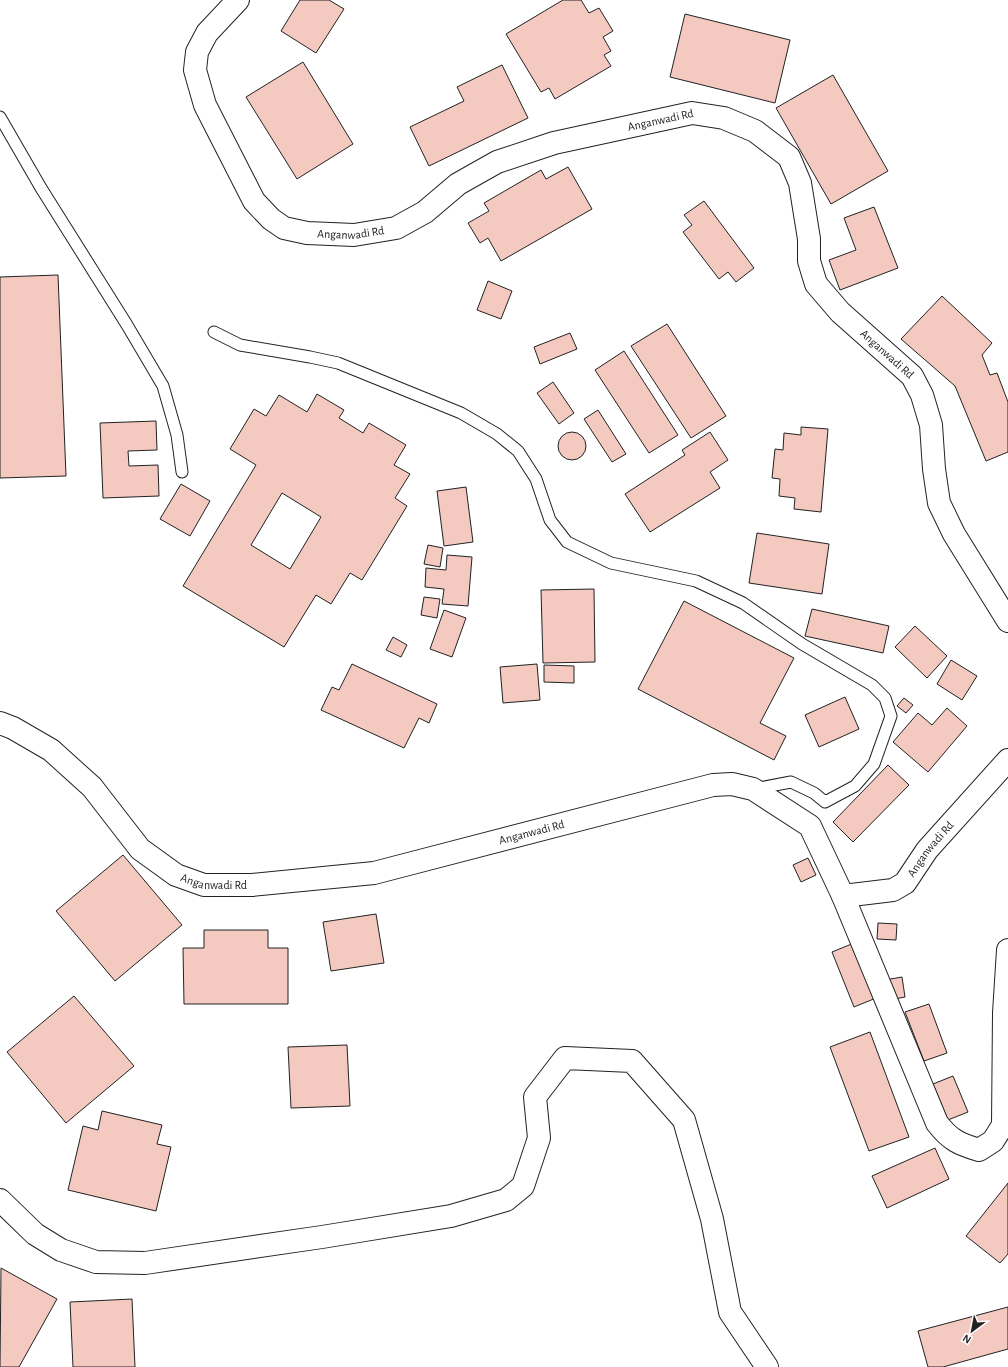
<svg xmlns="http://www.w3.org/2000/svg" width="1008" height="1367" viewBox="0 0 1008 1367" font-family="'Alegreya Sans',sans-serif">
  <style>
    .building { fill: #f3c9c0; stroke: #222; fill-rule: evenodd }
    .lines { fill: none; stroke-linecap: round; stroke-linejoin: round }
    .service-casing { stroke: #222; stroke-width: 13 }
    .minor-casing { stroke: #222; stroke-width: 24 }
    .service { stroke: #fff; stroke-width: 11 }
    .minor { stroke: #fff; stroke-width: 22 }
    .labels { text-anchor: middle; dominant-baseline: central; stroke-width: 3; stroke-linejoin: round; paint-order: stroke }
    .street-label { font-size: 12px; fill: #222; stroke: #fff }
  </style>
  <rect width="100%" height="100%" fill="#fff"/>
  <path class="building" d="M300,0H329L344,9L316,53L281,31Z
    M563,0H581L589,13L599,8L613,31L603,37L611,51L604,55L611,66L555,99L549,88L541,92L506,34Z
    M685,14L790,40L775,103L670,77Z
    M303,62L353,144L297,179L246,97Z
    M502,65L528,118L429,166L410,127L464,101L457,87Z
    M833,75L888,171L831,204L776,108Z
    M568,167L592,209L501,261L488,238L480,243L468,223L489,211L484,203L541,170L546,179Z
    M704,201L754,268L736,282L728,272L719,279L683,232L692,225L684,215Z
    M874,207L898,268L840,290L829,260L856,250L844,218Z
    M58,275L66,476L0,478V277Z
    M488,281L512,291L501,319L477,310Z
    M942,296L992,343L982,355L990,375L997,373L1008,402V452L986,461L955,386L901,339Z
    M667,324L726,416L691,438L631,346Z
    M570,333L577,349L540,364L534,347Z
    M624,351L678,435L649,453L595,370Z
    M553,382L574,413L559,424L537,393Z
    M317,394L344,410L339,418L363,433L369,423L406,445L394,465L410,474L395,498L407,506L362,580L350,573L331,604L316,595L284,647L183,586L256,465L230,449L254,409L266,416L279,395L307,412ZM282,493L321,517L290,569L251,545Z
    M598,410L626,454L612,462L584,419Z
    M156,421L157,450L128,451L129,466L158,465L159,496L103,498L100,423Z
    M801,427L828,429L821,512L794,509L795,498L779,496L780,479L772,478L775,449L783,450L784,433L801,435Z
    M710,432L728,460L710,472L720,488L650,532L625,494L685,455L682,450Z
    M558 446a14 14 0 1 1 28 0a14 14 0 1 1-28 0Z
    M181,484L210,501L190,536L160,519Z
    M466,487L473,542L444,546L437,491Z
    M757,533L829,544L822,594L749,583Z
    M428,545L443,548L440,567L424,564Z
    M447,555L472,557L468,606L442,604L444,589L425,587L426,568L446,570Z
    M594,589L595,662L543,663L541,590Z
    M424,597L440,599L437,618L421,615Z
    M684,601L794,658L760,723L786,736L774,760L638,689Z
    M812,609L889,626L883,653L805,636Z
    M444,610L466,618L452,657L430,649Z
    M915,626L947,656L927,678L895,647Z
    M393,637L407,645L401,657L386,650Z
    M951,660L977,676L962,700L937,684Z
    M352,664L437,704L429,723L419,718L404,748L321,710L332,687L339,690Z
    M537,664L540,700L503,703L500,667Z
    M544,665L574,666V683L544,682Z
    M845,697L859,729L819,747L805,715Z
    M904,698L913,705L906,713L897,706Z
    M947,708L967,726L928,772L893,742L918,713L932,725Z
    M888,765L909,785L853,842L833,822Z
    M123,855L182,925L115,981L56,911Z
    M808,858L816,875L801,882L793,865Z
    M376,914L384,963L331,971L323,922Z
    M878,923L897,924L896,940L877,939Z
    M204,930H268V948H288V1004H184L183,948H204Z
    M854,943L876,998L854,1007L832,952Z
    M902,977L905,997L889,1000L885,980Z
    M74,996L134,1066L66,1123L7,1052Z
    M929,1004L947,1053L924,1061L905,1012Z
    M870,1032L909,1137L869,1151L830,1047Z
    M347,1045L350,1106L291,1108L288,1047Z
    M953,1076L968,1112L948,1120L933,1084Z
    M102,1111L162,1125L157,1144L171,1147L156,1211L68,1190L83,1126L98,1130Z
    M935,1148L949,1179L887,1208L872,1176Z
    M1008,1183V1254L1000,1263L966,1236Z
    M1,1268L57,1299L19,1367H0Z
    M132,1299L135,1367H73L70,1302Z
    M1008,1307V1349L943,1367H928L918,1331Z"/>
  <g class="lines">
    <defs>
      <path id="service" d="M0,117L41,188L127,325L163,386L177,435L182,472
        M214,332L240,345L310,357L338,363L461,413L497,434L518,451L536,479L550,520L567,542L611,563L696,581L743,603L802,644L872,685L885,698L891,716L874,764L855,786L825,802L814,793L791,782L754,789"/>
      <g id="minor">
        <path id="s1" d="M238,0L207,33L197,52L195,70L205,105L254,201L271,219L284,228L307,233L354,235L396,228L425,212L458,184L497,162L554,143L692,113L724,118L755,131L789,157L800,183L809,239V261L816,284L840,312L912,376L922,395L931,425L934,469L939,503L954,534L1008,621"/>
        <path id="s2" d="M0,723L13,728L51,750L92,787L140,849L176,875L204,885H252L374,873L713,785L732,784L753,789L810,826L843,896L893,890L905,883L927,850L1008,760"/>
        <path d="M843,896L937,1123C950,1140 959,1144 979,1150L993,1141L1003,1125L1004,1013L1008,950"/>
        <path d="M0,1200L35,1234L61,1250L96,1262L145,1263L322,1237L451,1216L506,1200L523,1186L539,1138L535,1097L565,1058L632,1061L684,1120L712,1219L730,1312L767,1367"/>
      </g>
    </defs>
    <use href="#service" class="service-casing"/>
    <use href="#minor" class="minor-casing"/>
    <use href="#service" class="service"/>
    <use href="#minor" class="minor"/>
  </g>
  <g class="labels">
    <g class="street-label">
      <text stroke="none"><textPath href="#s1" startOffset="673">Anganwadi Rd</textPath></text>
      <text stroke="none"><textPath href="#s1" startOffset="337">Anganwadi Rd</textPath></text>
      <text stroke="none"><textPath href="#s1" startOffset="1045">Anganwadi Rd</textPath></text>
      <text stroke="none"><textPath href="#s2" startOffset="599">Anganwadi Rd</textPath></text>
      <text stroke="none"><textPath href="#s2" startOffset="1079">Anganwadi Rd</textPath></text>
      <text stroke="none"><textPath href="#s2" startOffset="275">Anganwadi Rd</textPath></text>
    </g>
  </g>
  <g transform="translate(972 1331) rotate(212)" stroke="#ffffff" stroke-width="3" paint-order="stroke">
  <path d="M0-3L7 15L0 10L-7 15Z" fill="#222222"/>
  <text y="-6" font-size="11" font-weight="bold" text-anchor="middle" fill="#222222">N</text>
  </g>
</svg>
